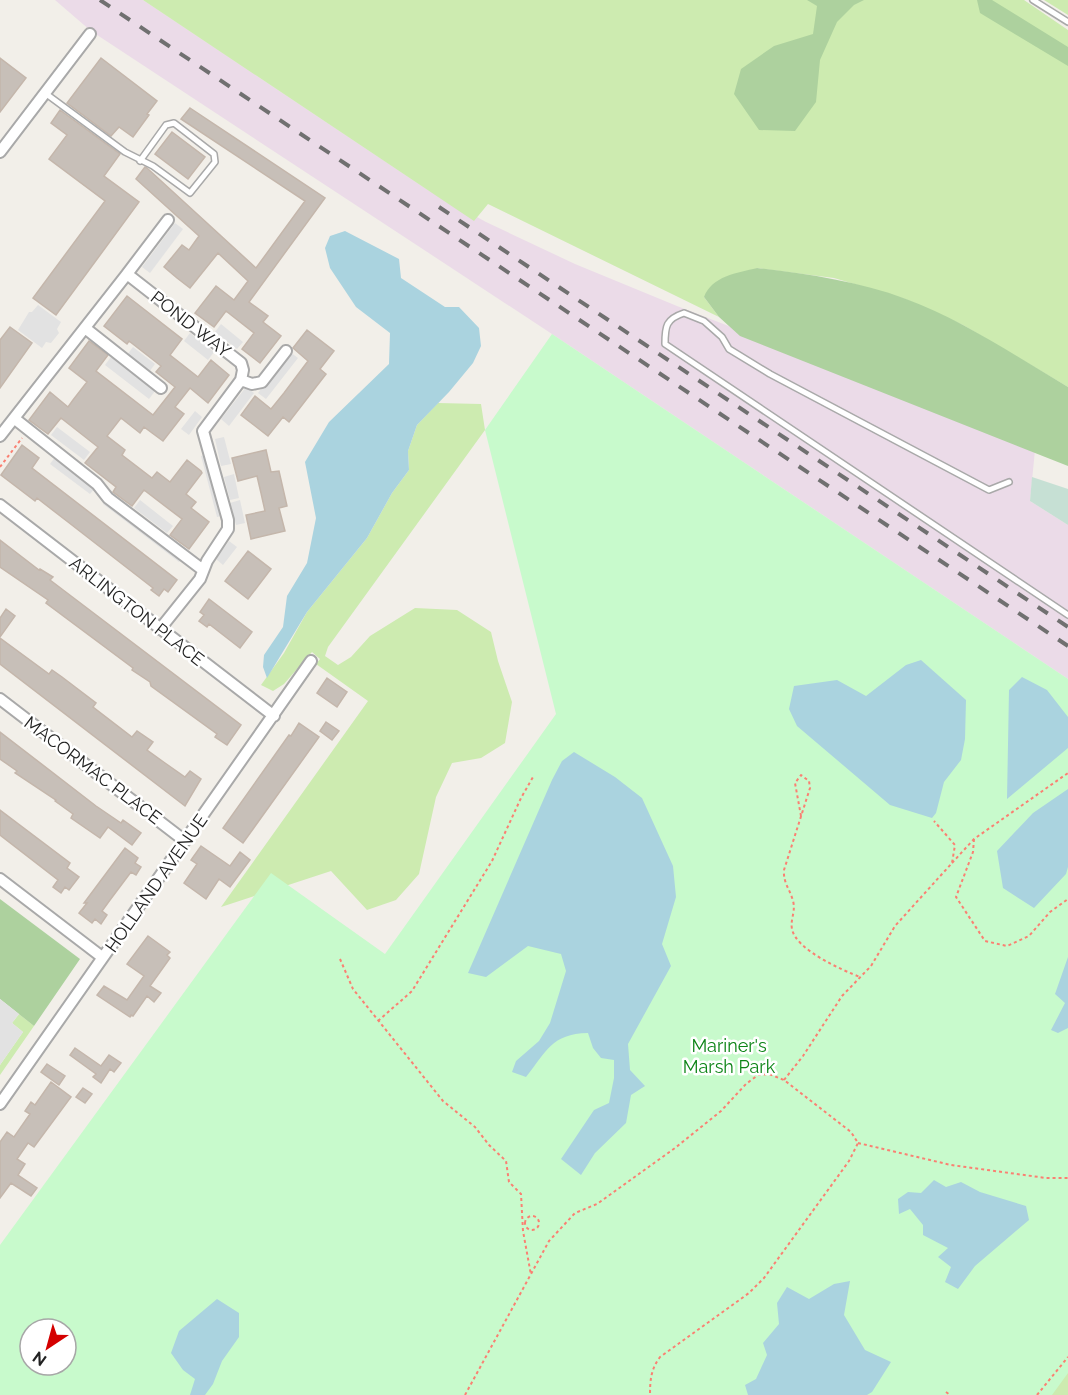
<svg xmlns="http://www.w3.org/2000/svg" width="1068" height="1395" viewBox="0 0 1068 1395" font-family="Raleway,sans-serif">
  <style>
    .industrial { fill: #ebdbe8 }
    .grass { fill: #cdebb0 }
    .forest { fill: #add19e }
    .wetland { fill: #c6e0d4 }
    .park { fill: #c8facc; fill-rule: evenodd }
    .parking { fill: #e2e2e2 }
    .water { fill: #aad3df }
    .building { fill: #c7bfb8; stroke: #c4b6ab; stroke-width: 1.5 }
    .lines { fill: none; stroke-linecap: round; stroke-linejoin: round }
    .lane-casing { stroke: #a9a9a9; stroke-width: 8 }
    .street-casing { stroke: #a9a9a9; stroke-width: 14 }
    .path { stroke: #fa8072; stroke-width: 2; stroke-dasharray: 3 3; stroke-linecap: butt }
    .lane { stroke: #fff; stroke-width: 5 }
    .street { stroke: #fff; stroke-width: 10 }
    .rail { stroke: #707070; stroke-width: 4; stroke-dasharray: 12 12; stroke-linecap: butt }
    .labels { text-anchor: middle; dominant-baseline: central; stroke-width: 5; stroke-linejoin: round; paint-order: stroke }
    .street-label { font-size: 18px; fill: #222; stroke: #fff }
    .park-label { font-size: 18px; fill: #0c8416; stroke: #fff }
  </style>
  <rect width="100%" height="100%" fill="#f2efe9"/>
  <path class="industrial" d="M55,0H143L428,190L486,222L575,264L677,306L850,373L1035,450L1030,501L1068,525V679L552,334L91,31Z"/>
  <path class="grass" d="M143,0H1024L1068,30V387L963,325L905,299L834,278L757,268L704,297L719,317L488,204L474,221Z
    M1044,0H1068V15Z
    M438,403L481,404L485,430L328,647L325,656L338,665L351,657L370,636L415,608L457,610L491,632L498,661L512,702L505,743L481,758L452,763L436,797L419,874L396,900L367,910L331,871L221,907L368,701L316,664L320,659L312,652L284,684L273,691L261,685L284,653L307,612L367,538L392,493L409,470L408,451L417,425Z
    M19,1014L34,1026L0,1075V1065L23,1032L12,1023Z
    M1068,1370V1395H1048Z"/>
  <path class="forest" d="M807,0H864L854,5L837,22L820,60L816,102L795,131L759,130L734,94L741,69L774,46L813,34L817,6Z
    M977,0H992L1068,47V66L980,13Z
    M757,268C807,274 858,281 906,299C963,320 1015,356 1068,387V466L740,336L719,317L704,297C712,276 737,273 757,268Z
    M0,899L80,959L34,1026L0,999Z"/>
  <path class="wetland" d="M1032,477L1068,489V525L1030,501Z"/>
  <path class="park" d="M552,334L1068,679V1373L1052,1395H0V1245L271,873L385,954L556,714L485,430ZM30,1329H66V1365H30Z"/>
  <path class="parking" d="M175,223L183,229L150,273L142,267Z
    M38,305L61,322L57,329L59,333L51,343L46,342L42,348L18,330L29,312H32Z
    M221,324L243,342L237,349L215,332Z
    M190,333L214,352L208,360L184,341Z
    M133,347L155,364L149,372L127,355Z
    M290,352L298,358L266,399L258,393Z
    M111,357L155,391L149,399L105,365Z
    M246,387L254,393L229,426L221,419Z
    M195,411L202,417L189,435L181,429Z
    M57,427L90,452L84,460L51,435Z
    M224,437L231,464L221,466L215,439Z
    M206,455L221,516L217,517L201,456Z
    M56,456L96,487L90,494L50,464Z
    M234,474L239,498L230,500L224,477Z
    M140,500L173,526L167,533L134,508Z
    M240,500L245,523L236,525L230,503Z
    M105,501L182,559L179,562L103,504Z
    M229,541L237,547L223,565L216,559Z
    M0,999L19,1014L12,1023L23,1032L0,1065Z"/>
  <path class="water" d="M345,231L399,259L401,278L445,307H459L479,328L481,346L473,363L449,392L417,425L408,451L409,470L392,493L367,538L307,612L267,678L263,667L264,655L283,627L287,596L307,563L316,518L305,462L329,422L389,364L390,333L356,307L330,268L325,248L330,236Z
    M921,660L966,700L965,739L961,760L944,782L936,813L932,818L890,805L797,726L789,709L794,686L837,680L866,696L906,665Z
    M1022,677L1047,690L1068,717V748L1007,799L1009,690Z
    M574,752L615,777L642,798L673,866L676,897L662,944L671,966L628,1044L630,1070L645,1086L631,1095L626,1123L595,1153L581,1175L561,1159L594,1110L609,1103L614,1078V1060L601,1058L593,1048L588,1033C551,1034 547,1051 526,1077L512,1072L516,1061L539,1041L550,1023L566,971L561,954L528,946L486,977L468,973L552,780L562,761Z
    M1068,789V867L1066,874L1034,908L1003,888L997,851L1033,813Z
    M1068,957V1028L1058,1033L1051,1030L1065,1003L1055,994Z
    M934,1180L946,1187L961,1182L980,1192L1026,1206L1029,1220L975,1266L958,1289L945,1282L951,1267L938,1257L948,1248L923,1235V1225L910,1209L899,1214L898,1199L908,1192L921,1193Z
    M850,1281L844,1315L865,1350L891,1362L872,1392L867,1395H748L745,1385L756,1379L767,1355L763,1343L779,1324L777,1303L787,1287L809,1299L834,1284Z
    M217,1299L239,1313V1337L222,1361L213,1384L205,1395H190L195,1379L183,1370L171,1353L179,1331Z"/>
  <path class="building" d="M0,58L26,78L0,112Z
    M101,58L157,101L147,114L149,115L133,137L119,127L111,136L67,103Z
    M190,108L325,198L249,302L268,316L263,322L281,336L260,363L242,349L254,333L226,311L214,327L195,313L216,286L234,300L248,281L218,253L190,288L177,278L164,267L182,245L189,250L199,236L136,179L145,167L147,168L256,268L305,201L181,119Z
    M60,110L120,154L104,176L139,202L56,315L33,298L105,201L49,159L67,135L51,123Z
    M172,132L205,157L188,179L155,154Z
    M127,296L182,339L170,355L198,377L211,360L229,375L208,403L190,388L175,407L184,414L163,441L144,427L140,433L121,418L107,436L125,450L122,455L152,478L157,472L170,482L187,460L201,471L202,473L186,494L196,502L191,508L209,522L189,549L170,535L182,519L144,490L132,506L113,492L116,487L85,463L98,447L61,418L48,434L29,420L50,392L68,407L73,400L87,382L69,368L89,341L108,355L96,371L153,415L175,387L156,372L161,366L129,341L127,344L104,326Z
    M10,327L32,343L0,388V340Z
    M307,330L334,351L320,369L326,374L289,422L283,417L268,436L241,415L255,396L271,409L284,393L308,361L293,348Z
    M22,445L39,458L32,468L177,580L168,592L164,589L159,596L151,590L153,588L68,522L37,498L35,501L1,475Z
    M266,450L271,472L279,471L287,506L279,508L285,531L251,539L246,515L265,511L261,493L257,476L238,481L232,458Z
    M0,540L39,570L40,569L53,577L50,580L241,725L227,745L215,737L217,734L151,686L150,682L132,670L133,668L46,603L48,600L0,567Z
    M248,551L271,569L248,599L225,581Z
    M209,599L252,632L240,648L209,624L207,627L199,621L204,615L200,612Z
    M6,609L15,616L0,637V618Z
    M0,638L49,674L52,670L62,677L96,703L93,707L132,737L137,731L153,742L147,750L165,763L185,777L190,771L201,779L185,806L0,664Z
    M327,678L347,692L337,707L317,693Z
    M326,722L339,731L332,740L320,731Z
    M299,723L319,737L243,843L223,828L289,735L291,736Z
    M0,732L96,806L121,823L123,820L141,833L132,845L108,827L100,838L71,818L73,814L55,801L56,800L15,773L17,771L0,759Z
    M0,810L70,863L67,868L79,877L69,890L65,887L61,893L53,887L58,880L0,835Z
    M201,846L230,866L240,852L250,860L230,887L219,879L206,899L184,883L197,864L191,860Z
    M125,848L138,858L135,863L141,867L136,875L131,872L110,900L102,911L107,915L101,924L95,919L92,923L79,913L87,903H84Z
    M148,936L170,952L167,955L170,958L150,986L161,993L154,1002L147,996L133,1016L131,1015L130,1017L97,995L104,986L127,1000L144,976L127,964Z
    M75,1048L101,1066L109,1055L121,1063L114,1072L110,1069L101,1083L93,1077L96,1074L70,1055Z
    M47,1064L65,1076L59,1085L41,1072Z
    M51,1082L71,1097L34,1147L28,1143L17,1159L25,1164L18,1175L37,1188L31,1196L11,1183L0,1198V1142L7,1132L14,1137L30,1114L25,1111L31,1102L35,1105Z
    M83,1088L92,1094L85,1103L76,1097Z"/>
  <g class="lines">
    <defs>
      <path id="lane" d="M1033,0L1068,22
        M45,93L125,152L153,166L190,193L215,162L214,154L174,123L166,125L140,161
        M1009,482L989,490L770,374L729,349L722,337L704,321L684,313C666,319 665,326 665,344L1068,615"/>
      <path id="street" d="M0,152L90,34
        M127,274L168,220
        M85,328L161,388
        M241,380L252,384L262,382L286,351
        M15,419L97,484L108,498L203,570
        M0,436L127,274L241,363L243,370L241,380L203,431L228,520V529L207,561L200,579L160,629
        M0,505L274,716
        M0,699L185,841
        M0,879L102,957
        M0,1104L311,661"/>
    </defs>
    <use href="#lane" class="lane-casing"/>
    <use href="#street" class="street-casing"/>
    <path class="path" d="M0,467L22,438
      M801,816L795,783L801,775L809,781L810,788L784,870C783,883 790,889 793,901C796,911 790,920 792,929C796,950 842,970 860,977
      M974,839L973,852L956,897L985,941L1007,946L1029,936L1050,912L1068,899
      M952,863L974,839L1068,773
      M340,959L353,989L443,1101L475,1127L489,1145L506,1161L509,1182L521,1194L523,1231L531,1275
      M378,1021L412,991L492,861L521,798L533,777
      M784,1080L803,1056L842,996L871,966L895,926L952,863L955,845L934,821
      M858,1143L951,1165L1046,1178H1068
      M525 1223a7 7 0 1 1 14 0a7 7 0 1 1-14 0Z
      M946,1392L950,1395
      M465,1395L549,1241L575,1213L597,1204L675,1148L721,1111L746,1084L758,1075L769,1074L784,1080L851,1132L858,1143L849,1161L764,1278L749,1293L660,1357C651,1369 650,1380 650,1395
      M1037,1395L1068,1357"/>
    <use href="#lane" class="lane"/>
    <use href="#street" class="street"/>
    <path class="rail" d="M100,0L1068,646
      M439,207L1068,627"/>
  </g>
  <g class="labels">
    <g class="street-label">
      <text transform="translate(191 324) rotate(38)">POND WAY</text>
      <text transform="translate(137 611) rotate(38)">ARLINGTON PLACE</text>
      <text transform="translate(93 770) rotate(37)">MACORMAC PLACE</text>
      <text transform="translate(156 883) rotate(-55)">HOLLAND AVENUE</text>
    </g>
    <g class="park-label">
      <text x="729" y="1045">Mariner's<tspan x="729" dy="21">Marsh Park</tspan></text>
    </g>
  </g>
  <g transform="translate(48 1347) rotate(216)"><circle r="28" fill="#ffffff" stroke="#a7a7a7" stroke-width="1.5"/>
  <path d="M0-4.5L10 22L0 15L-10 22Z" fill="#d40000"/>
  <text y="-9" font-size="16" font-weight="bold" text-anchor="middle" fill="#222222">N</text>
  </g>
</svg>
